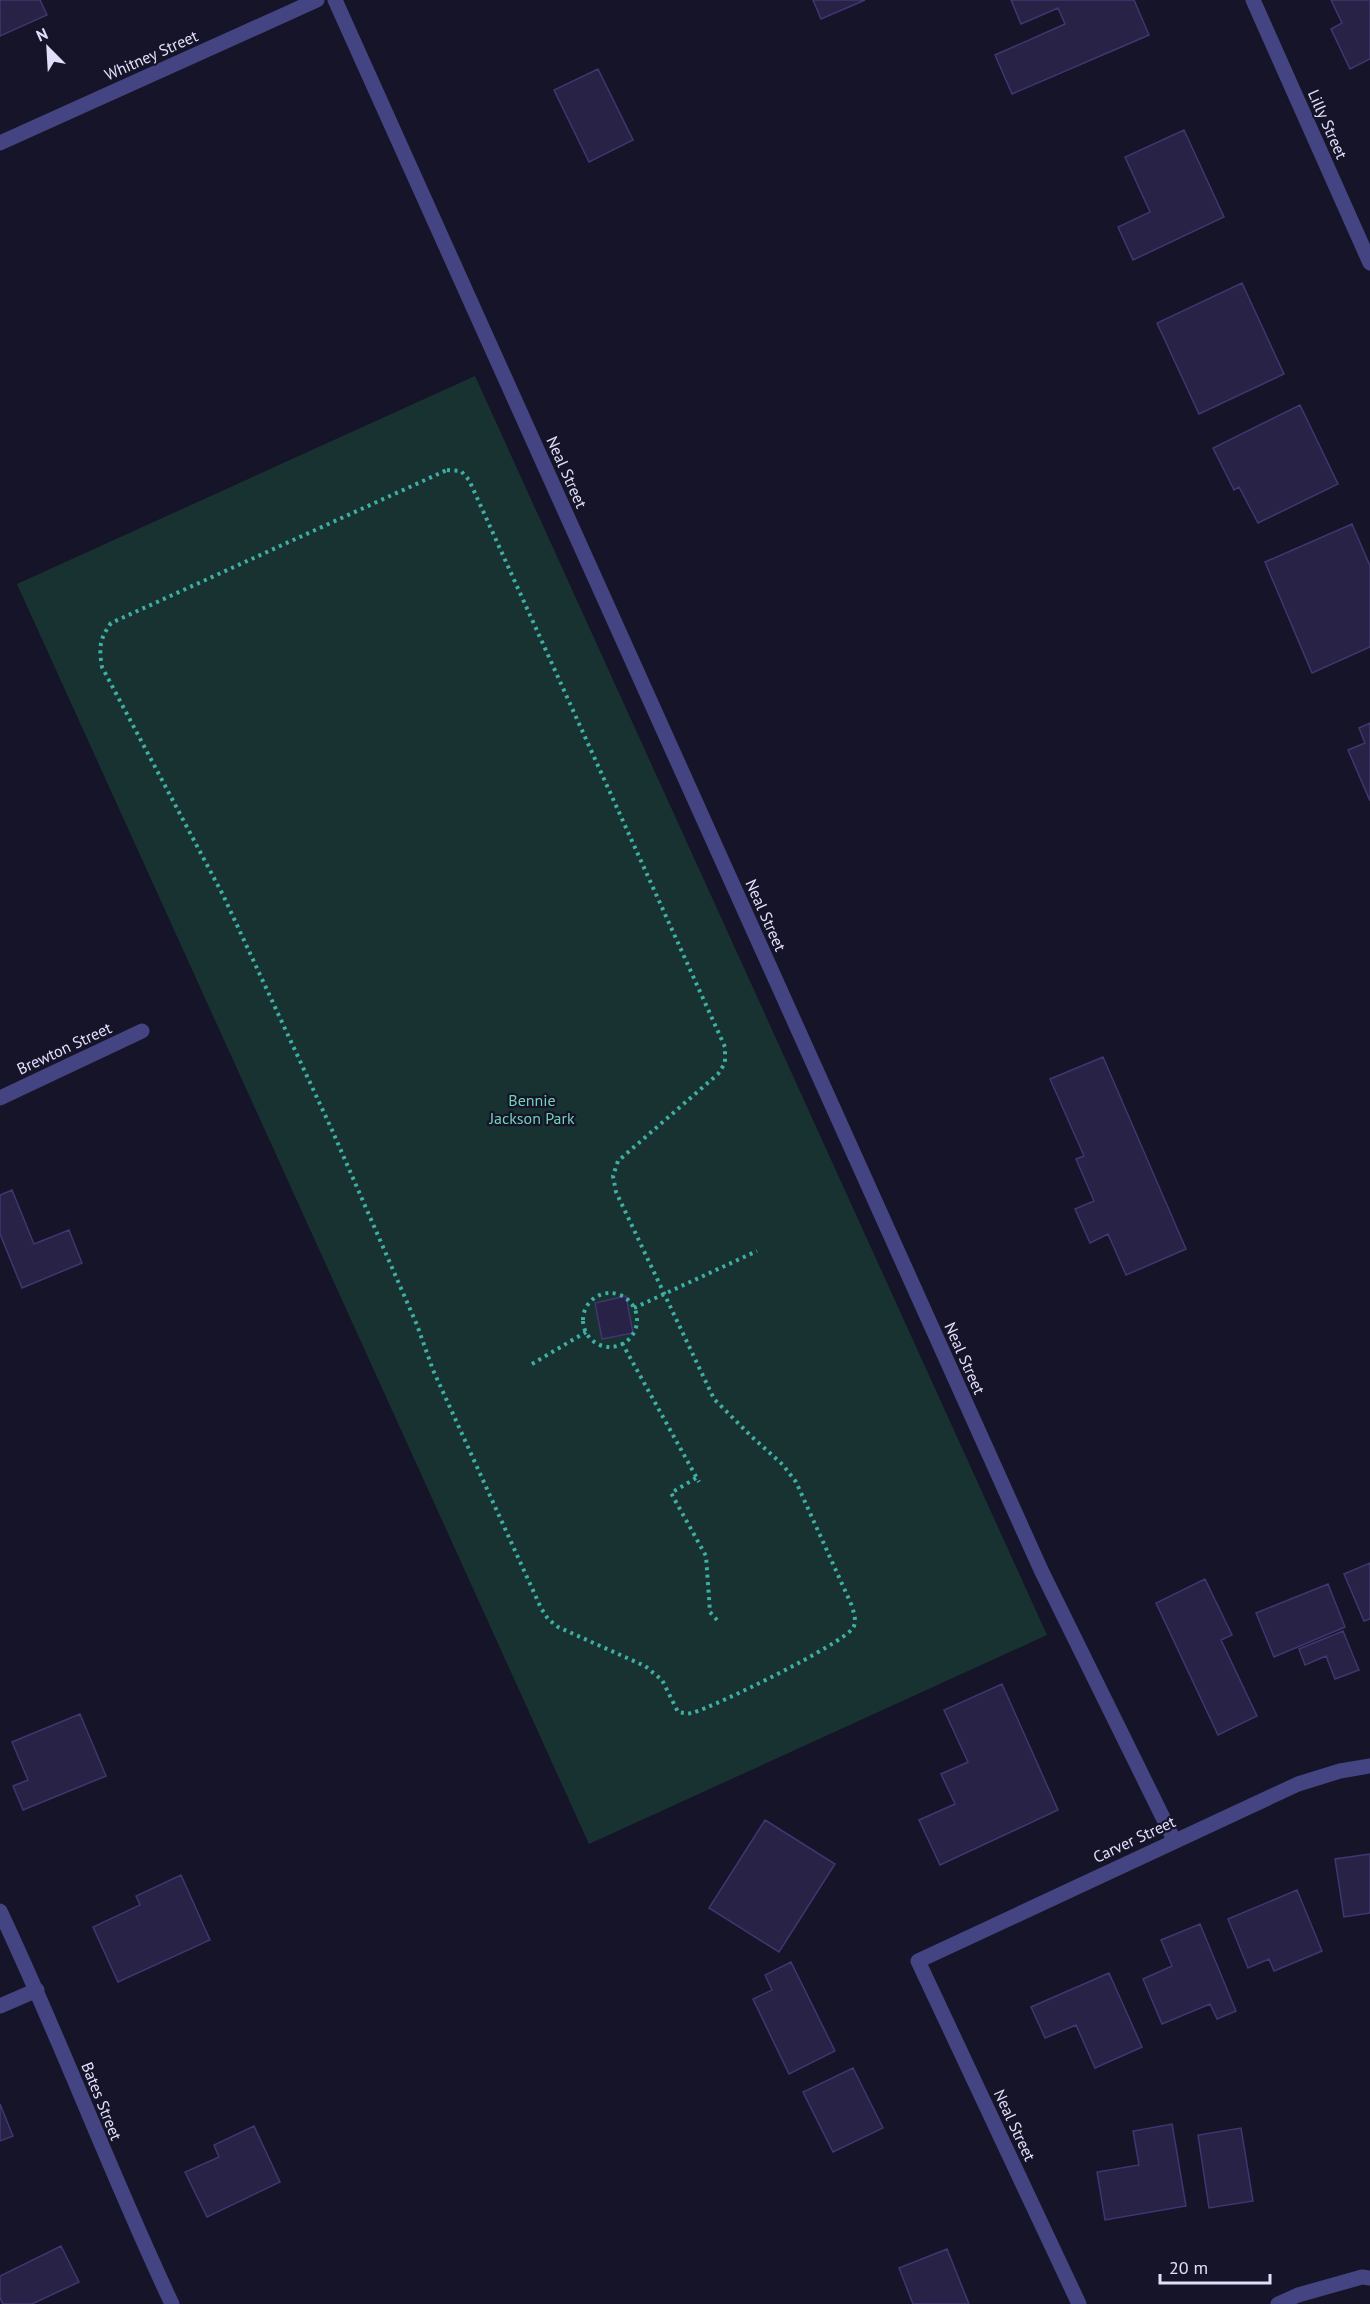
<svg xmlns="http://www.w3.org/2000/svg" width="1370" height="2304" viewBox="0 0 1370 2304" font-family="'PT Sans',sans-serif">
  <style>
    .green { fill: #173230 }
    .building { fill: #282247; stroke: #403671; stroke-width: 1.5 }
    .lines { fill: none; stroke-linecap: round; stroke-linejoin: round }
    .path { stroke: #3fafa4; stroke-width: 4; stroke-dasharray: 3 4.5; stroke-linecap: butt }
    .minor { stroke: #444482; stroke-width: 15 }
    .labels { text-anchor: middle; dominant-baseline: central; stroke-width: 4.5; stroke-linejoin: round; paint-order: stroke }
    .street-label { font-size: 16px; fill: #e1dffb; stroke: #161428 }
    .park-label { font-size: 16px; fill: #71d4b8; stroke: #161428 }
  </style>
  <rect width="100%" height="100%" fill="#161428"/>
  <path class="green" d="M475,376L1047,1635L589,1844L17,584Z"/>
  <path class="building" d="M0,0H40L47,15L0,36Z
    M813,0H865L821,19Z
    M1011,0H1134L1149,35L1012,94L995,55L1065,24L1058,8L1021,24Z
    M1331,0H1370V59L1350,69L1331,29L1342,23Z
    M598,69L633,140L589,162L554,90Z
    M1184,130L1224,217L1133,260L1118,227L1150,212L1125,157Z
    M1242,283L1284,374L1199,414L1157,323Z
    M1300,405L1338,484L1258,523L1239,487L1234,490L1213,448Z
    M1352,524L1370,566V647L1312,673L1265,562Z
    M1370,723V801L1348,750L1365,743L1359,728Z
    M1103,1057L1186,1249L1126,1275L1108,1234L1090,1243L1075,1209L1094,1201L1076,1159L1084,1156L1050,1079Z
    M12,1190L34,1244L69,1230L82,1263L22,1288L0,1234V1195Z
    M626,1296L633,1333L602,1339L595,1303Z
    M1370,1563V1619L1364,1621L1344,1574Z
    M1205,1579L1232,1635L1221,1640L1257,1716L1218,1735L1156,1603Z
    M1328,1584L1345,1627L1274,1657L1256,1613Z
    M1343,1631L1359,1670L1335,1679L1326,1656L1305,1665L1299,1649Z
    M1002,1684L1058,1810L940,1865L919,1820L955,1804L941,1774L968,1762L944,1710Z
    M80,1714L106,1776L23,1810L13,1786L28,1780L12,1742Z
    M765,1820L835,1864L779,1952L709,1908Z
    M1370,1854V1913L1344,1917L1335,1859Z
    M181,1875L210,1940L118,1982L93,1927L140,1905L136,1896Z
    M1297,1890L1322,1951L1274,1971L1269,1959L1248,1968L1228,1919Z
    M1200,1924L1236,2011L1217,2019L1210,2004L1162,2024L1143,1979L1172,1966L1161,1940Z
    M791,1962L835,2051L789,2074L753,1999L772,1990L765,1975Z
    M1109,1973L1142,2047L1095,2068L1076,2025L1045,2038L1031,2007Z
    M853,2068L883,2128L833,2152L803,2092Z
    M0,2104L13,2136L0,2141Z
    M1172,2124L1186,2206L1105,2220L1097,2172L1139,2165L1133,2131Z
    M254,2126L280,2182L207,2217L185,2172L219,2157L214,2145Z
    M1241,2128L1253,2201L1209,2208L1198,2135Z
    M61,2246L79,2282L32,2304H3L0,2298V2276Z
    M947,2249L969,2304H913L899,2268Z"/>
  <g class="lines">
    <path class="path" d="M447,470L461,471L469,480L725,1047V1063L718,1074L618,1161L613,1176L616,1192L714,1399L750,1435L783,1465L796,1482L852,1606C854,1614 857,1621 853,1628C841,1645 716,1706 692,1713C687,1714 683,1713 678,1712L662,1680L645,1666L558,1627L548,1619L541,1608L433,1370L417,1325L332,1130L223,895L102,667C99,648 99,640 111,623Z
      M583 1320a27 27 0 1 1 54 0a27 27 0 1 1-54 0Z
      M634,1308L757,1251
      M622,1343L699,1482
      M532,1364L586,1332
      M696,1478L671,1493L706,1556L710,1612L717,1620"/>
    <path class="minor" d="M335,0L1041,1570L1174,1840
      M1253,0L1370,263
      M0,143L317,0
      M0,1098L142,1031
      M0,1911C61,2040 111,2175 172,2304
      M0,2006L37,1990
      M1079,2304L918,1961L1298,1784L1340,1771L1370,1766
      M1278,2304L1298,2295L1362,2277L1370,2278"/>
  </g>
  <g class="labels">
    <g class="street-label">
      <text transform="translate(151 55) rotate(-24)">Whitney Street</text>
      <text transform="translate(1328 124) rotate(66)">Lilly Street</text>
      <text transform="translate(567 472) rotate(66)">Neal Street</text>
      <text transform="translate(766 915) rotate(66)">Neal Street</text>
      <text transform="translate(64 1048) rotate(-25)">Brewton Street</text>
      <text transform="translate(965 1358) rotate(66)">Neal Street</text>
      <text transform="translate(1134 1839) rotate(-25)">Carver Street</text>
      <text transform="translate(102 2101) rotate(68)">Bates Street</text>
      <text transform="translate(1015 2125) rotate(65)">Neal Street</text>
    </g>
    <g class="park-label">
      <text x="532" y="1100">Bennie<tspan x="532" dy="18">Jackson Park</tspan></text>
    </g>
  </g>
  <g transform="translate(48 48) rotate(336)" stroke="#161428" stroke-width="4.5" paint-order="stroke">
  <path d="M0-4.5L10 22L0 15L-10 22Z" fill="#e1dffb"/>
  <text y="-9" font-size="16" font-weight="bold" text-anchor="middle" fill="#e1dffb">N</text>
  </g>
  <path d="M1160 2274v9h110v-9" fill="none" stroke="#e1dffb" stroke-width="3"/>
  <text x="1169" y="2274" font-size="18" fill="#e1dffb" stroke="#161428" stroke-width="4.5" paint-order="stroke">20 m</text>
</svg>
